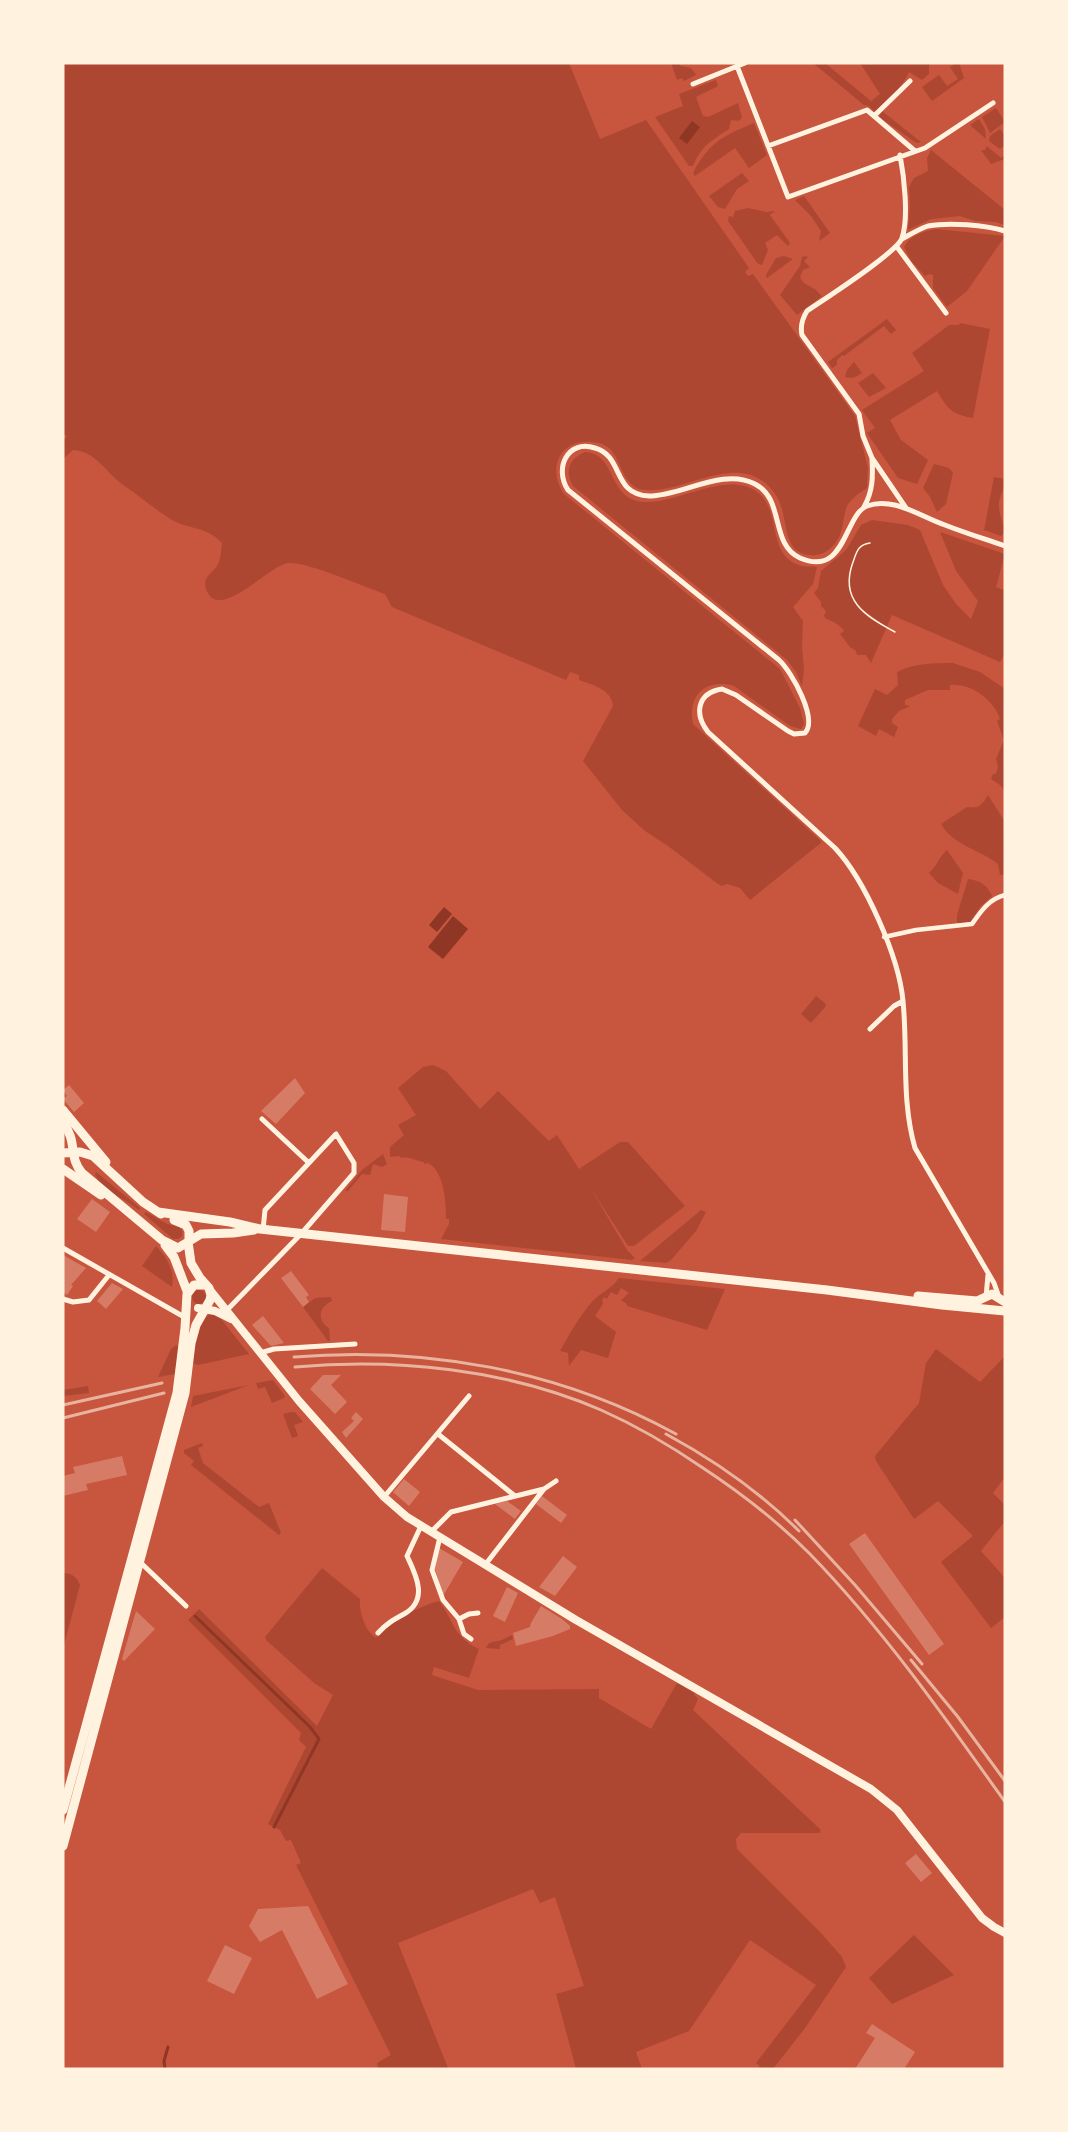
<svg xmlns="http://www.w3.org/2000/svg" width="1068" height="2132" viewBox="0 0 1068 2132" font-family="Arial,sans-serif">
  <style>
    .green { fill: #ae4732 }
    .water { fill: #8f3625 }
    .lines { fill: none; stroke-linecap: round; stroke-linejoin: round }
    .stream { stroke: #8f3625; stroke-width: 3 }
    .building { fill: #d67c66 }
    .path { stroke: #fff3e0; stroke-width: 1.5 }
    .pedestrian { stroke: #fff3e0; stroke-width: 4.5 }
    .minor { stroke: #fff3e0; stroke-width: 5 }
    .secondary { stroke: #fff3e0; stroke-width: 8 }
    .primary { stroke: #fff3e0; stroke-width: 9 }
    .rail { stroke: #e9b49f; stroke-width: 3 }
  </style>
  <rect width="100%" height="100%" fill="#c8553d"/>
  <path class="green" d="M63,63H569L600,139L646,120L749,268L745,272L748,276L753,274L855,416L868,468L867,488C859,493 852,498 847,506C844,513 844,521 842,528C839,543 826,557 810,555C786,554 787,527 782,509C779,498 771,486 761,480C729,458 681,493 646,490C622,489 623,461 609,448C604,444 598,442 592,442C559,439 547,469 564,494L780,669L800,708L804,724L801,729L790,726L734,686C706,678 687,695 693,724L822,842L750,900L740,888L727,884L722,886L718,884L668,846L645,831L622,810L583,761L613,706C612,689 592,685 579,680V675L570,672L566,680L392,607L385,594C365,587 306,561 288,563C269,565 218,624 206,589C202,578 212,573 217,566C221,560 221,551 222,543C206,526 191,530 172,520C157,511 141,497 126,487C107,475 97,451 73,450L63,459V441L67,436L63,434Z
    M671,63H678L681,66L691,68L696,75L684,81L682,78L677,80Z
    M813,63H825L871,101L880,94L860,63H929V74L922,80L909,72C904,83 888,105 874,111L869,106L864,105Z
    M956,63H959L964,78L932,101L922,87L939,75L947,86L958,79L950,67Z
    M716,80L718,86L696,97L703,116L708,117L738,103L742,117L739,121L731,120L729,129C711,141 702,145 693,166H689L655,117L683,106L679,94Z
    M996,108L1005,122L990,133L982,117Z
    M882,111L921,142L917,143L912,140L882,119L879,116Z
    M979,119L985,129L986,139L970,125Z
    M754,123L767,155L749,168L735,148L695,176L693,173L695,169C712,140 724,136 754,123Z
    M1000,129L1005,136V145L1000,149L989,141L990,136Z
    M987,146L1001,158L1005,155V159L991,164L981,150H985Z
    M931,150L1005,210V225L996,222L975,221L960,216L931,219L908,230L910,206L909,187L914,178L928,171L927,158Z
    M742,173L749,181L737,189L725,209L718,207L709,196Z
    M804,196L830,233L819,241L821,231L811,216L795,200Z
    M748,208L766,212L775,211L770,215L790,243L788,246L777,235L765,243L768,250L762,265L758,264L728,221L729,216L733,217L735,211Z
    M936,229L1005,236L967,291L947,307L933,288V275L930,274L925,276L911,261L904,247C909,236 924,231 936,229Z
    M784,256L793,259L767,278L766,275L776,258Z
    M805,256L808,257L804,261L810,267L803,270L800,277C804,286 810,285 816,290C818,292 819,294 822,296L797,315L780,295L800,266L802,257Z
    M887,319L896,330L891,334L884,326L844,356L842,355L837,360V365L832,368L828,362Z
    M960,323L990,329L973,418C951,414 948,409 937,391L890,420L901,440L928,460L917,484L898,478L867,433L875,428L862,410L924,371L912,353L949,325H959Z
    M854,362L862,373C856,377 852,379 845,377L847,370Z
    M873,373L886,388L869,397L858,383Z
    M585,452C617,453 607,500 644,502C677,504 728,470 757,492C782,510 766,552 798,565C804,567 811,566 817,567L813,584L793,607L803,621L802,646L804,670L802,686L796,672L787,660L573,486C564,471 570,458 585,452Z
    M934,464L949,468L953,473L946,504L937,512L930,497L923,488Z
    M994,477L1005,479C1005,488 1000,495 999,503C998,514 1004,522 1005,532L1001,536L984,530Z
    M872,520L908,525L920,530L943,585L956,604L971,619L978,601L956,571L940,532L1005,554L996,587L1004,590L1005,589V654L1000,662L892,615L871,663L866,655H857L856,651L850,647L840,634L844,631C840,625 833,621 826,619L824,616L826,611L821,606V602L814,593L818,588L821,571L846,550L861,525Z
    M953,663L980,672L1005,689V791L1000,785L991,779L993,774H996L998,767L996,759L1004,740L997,721L1000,719C994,700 971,683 950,685V690H928L905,700V705L910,706L899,711L892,719V723L898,727L894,737L879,729L876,736L858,726L875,689L887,695L898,685L897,672C915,663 933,663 953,663Z
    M988,795L1005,822V874L1000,875L998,864C979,849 954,846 941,824L967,807C979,809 982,805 988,795Z
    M947,850L963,873L958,894L938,883L929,873C937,866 939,857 947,850Z
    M968,879C980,881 987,884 992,896L980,907L970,922L960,924L957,922V915Z
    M816,996L825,1003L826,1006L811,1023L801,1014Z
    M433,1065L446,1071L480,1109L498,1091L549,1141L557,1135L579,1169L620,1142H628L685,1206L634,1246H628L590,1187L627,1250L635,1258L632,1260L441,1239L449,1224V1219H446C446,1201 444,1171 428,1163L424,1164V1162C416,1161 409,1156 401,1158L400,1156L390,1157V1147L404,1135L398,1125L416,1115L398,1088L423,1067Z
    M383,1154L387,1164L382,1167L373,1164L370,1175L362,1174L348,1191H345L362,1170Z
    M96,1172L140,1208L139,1210C124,1198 105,1192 95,1175Z
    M701,1210L706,1212L696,1231L671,1260L666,1263L640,1261Z
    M146,1212L167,1224L179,1227L182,1231V1236L178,1239H173L144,1214Z
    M156,1246C167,1257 175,1271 172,1287L142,1266Z
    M619,1278L725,1289L707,1330L627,1306V1304L621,1300L629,1293L621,1288L617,1295L611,1292L607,1299L604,1297L602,1300L603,1304L595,1316L616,1332L608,1358L581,1350L569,1366L568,1353L560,1351C569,1335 579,1317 591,1303C599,1293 612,1289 619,1278Z
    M192 1297a7 7 0 1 1 14 0a7 7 0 1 1-14 0Z
    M331,1297L332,1301C318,1307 317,1320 329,1328L330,1341H328L303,1307L315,1298Z
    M211,1314L221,1319L249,1354L198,1365L193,1363C195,1350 198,1319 211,1314Z
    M176,1345L179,1347L175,1374L158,1377L171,1349Z
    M936,1349L980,1382L1005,1356V1477L993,1493L1005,1505V1521L981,1551L1005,1578V1617L991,1628L941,1562L973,1536L938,1501L914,1519L876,1461L875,1456L879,1451L919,1403L926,1363Z
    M273,1380L285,1396L284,1398L272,1403L265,1387L258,1389L256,1383Z
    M249,1385L246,1386L191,1407L193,1396Z
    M88,1386L89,1393L63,1396V1390Z
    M291,1412H295L303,1422L294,1425L298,1436L292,1438L283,1414Z
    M202,1443L203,1446L198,1448L203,1463L259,1507L269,1503L281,1533L279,1535L191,1465L194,1461L184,1453V1450Z
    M322,1568L360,1599C359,1612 365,1631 376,1638C395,1620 414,1608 439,1601C454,1621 453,1637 479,1649L469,1678L434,1667L432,1675L478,1690L599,1689V1698L651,1729L677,1683L695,1693L694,1695L698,1699L693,1710L821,1830L819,1833H741L736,1839L737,1849L821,1933L842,1957L846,1967L805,2028L773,2069H757L760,2066L756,2063L816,1985L750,1940L689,2031L636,2052L642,2069H576L556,1994L584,1986L555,1897L540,1903L533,1889L398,1943L448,2068L378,2069L377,2063L391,2055L296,1865L301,1863L291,1840L286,1841L280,1830L268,1824L306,1747L299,1740L301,1733L188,1620L199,1609L317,1726L333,1695L314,1683L266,1640L265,1637Z
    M63,1573C72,1573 77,1577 80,1585L63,1649Z
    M512,1635L513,1639L500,1645V1649L486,1648L489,1643L502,1640Z
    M914,1935L954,1975L892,2004L869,1978Z"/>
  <path class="water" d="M692,121L700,127L687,144L679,138Z
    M444,907L452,914L437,932L429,925Z
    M453,916L468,929L443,959L428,947Z"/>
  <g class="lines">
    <path class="stream" d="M195,1616L310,1727L319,1739L274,1827
      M165,2069L164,2061L168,2047"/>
  </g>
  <path class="building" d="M295,1078L305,1093L276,1124L261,1111Z
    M69,1085L84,1103L74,1112L63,1099L67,1096L63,1090Z
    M384,1194L408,1197L405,1232L381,1230Z
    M92,1199L110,1212L96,1232L77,1219Z
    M63,1255L86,1268L71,1285L73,1286L67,1295L63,1292Z
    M291,1271L309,1295L306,1297L309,1302L303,1307L281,1278Z
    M112,1283L123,1289L106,1309L97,1301Z
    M263,1316L284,1343L271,1346L252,1325Z
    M323,1375H341L331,1385L347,1402L335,1414L310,1389Z
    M356,1412L363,1419L346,1438L342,1432L354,1421L351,1418Z
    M122,1456L127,1475L86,1484L88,1490L63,1496V1476L75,1473L73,1467Z
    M404,1479L420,1492L409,1506L393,1492Z
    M542,1496L567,1515L561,1523L536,1504Z
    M507,1501L521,1511L515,1519L495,1504Z
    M865,1533L944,1644L929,1655L849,1544Z
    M439,1548L463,1562L443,1596L435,1569Z
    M563,1556L577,1567L555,1596L539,1587Z
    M507,1587L518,1593L505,1622L493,1616Z
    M541,1606L562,1619L570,1626V1629L553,1636L516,1646L513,1633L530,1627L531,1623Z
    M136,1611L155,1629L124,1661L122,1659Z
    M916,1854L932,1873L921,1882L905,1863Z
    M308,1906L348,1984L317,1999L282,1930L260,1942L249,1926L258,1909Z
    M225,1945L252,1958L234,1994L207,1981Z
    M872,2024L915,2052L904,2069H855L875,2038L866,2033Z"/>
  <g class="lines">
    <path class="path" d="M870,543C858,545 857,551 853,562C839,600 865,616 895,632"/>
    <path class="pedestrian" d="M884,937L916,930L972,924C981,911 989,899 1005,895"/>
    <path class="minor" d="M737,66L788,197L925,148L993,103
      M693,84L745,63
      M874,116L910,81
      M768,146L867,110L915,151
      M900,155C904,176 909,218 902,238C898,252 823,300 807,311C802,319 800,326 802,335L859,414L863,436L872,458L906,508
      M902,239C911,234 919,229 928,226C949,222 985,225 1005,231
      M897,247L946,313
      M864,507C873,491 873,477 872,459
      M870,1029L894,1006L903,1001
      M262,1119L309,1163
      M63,1248L186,1318
      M986,1297L988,1275
      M999,1297L994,1283L915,1148C901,1100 908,1050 903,1001C899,957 865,880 835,848L708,732C694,714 697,693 722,689L736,695L788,731L794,734L805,733C818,719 792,672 779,660L568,490C554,469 567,439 595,448C624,456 612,495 649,496C682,496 723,467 755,484C785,499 770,545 800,558C846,578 844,515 867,506C893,496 921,517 945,525C965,533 985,539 1005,546
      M63,1299L73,1302L89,1300L109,1275
      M227,1310L301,1234L354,1173V1163L336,1134L265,1210L263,1230
      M260,1353L274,1349L355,1344
      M438,1434L515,1496
      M384,1497L469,1396
      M431,1532L451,1512L544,1489
      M440,1537L432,1570L443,1600L459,1619L464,1634L471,1639
      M140,1562L186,1606
      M485,1565L544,1489L556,1481
      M459,1619L469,1614L478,1613
      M378,1633C386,1624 393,1620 404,1614C429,1600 416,1575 407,1556L421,1526"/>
    <path class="secondary" d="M210,1290L299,1401L384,1497L407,1517L576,1620L871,1789L897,1810L982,1918L994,1927L1005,1933
      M198,1308L215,1311L231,1319"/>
    <path class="primary" d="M63,1110L106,1162
      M63,1123C78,1141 68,1157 82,1173L162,1240L178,1248L201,1234L233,1233L254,1230
      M63,1153L80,1152L93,1156L143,1202L161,1214
      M63,1169L101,1195
      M158,1212L230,1222L260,1229L827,1290L942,1305L1005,1311
      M174,1220L186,1225L189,1231V1240
      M165,1245L174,1257L187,1291
      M918,1296L977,1301L992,1294L1005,1302
      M63,1810L177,1393L185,1328L187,1294L194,1285H205
      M63,1846L185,1393L191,1343L196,1325L210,1300L211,1295L209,1288L200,1278L191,1263L188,1242"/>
    <path class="rail" d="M294,1357C426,1346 560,1370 676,1434
      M295,1367C396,1358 507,1369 601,1410C637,1426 671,1446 703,1468C741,1493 777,1521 809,1553C883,1629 944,1716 1005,1802
      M63,1405L162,1383
      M63,1418L164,1393
      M666,1434C714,1460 760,1492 799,1531
      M795,1520L855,1585L922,1664
      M911,1660L958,1717L1005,1781"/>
  </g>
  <rect width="1068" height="2132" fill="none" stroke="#fff3e0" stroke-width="129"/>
</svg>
